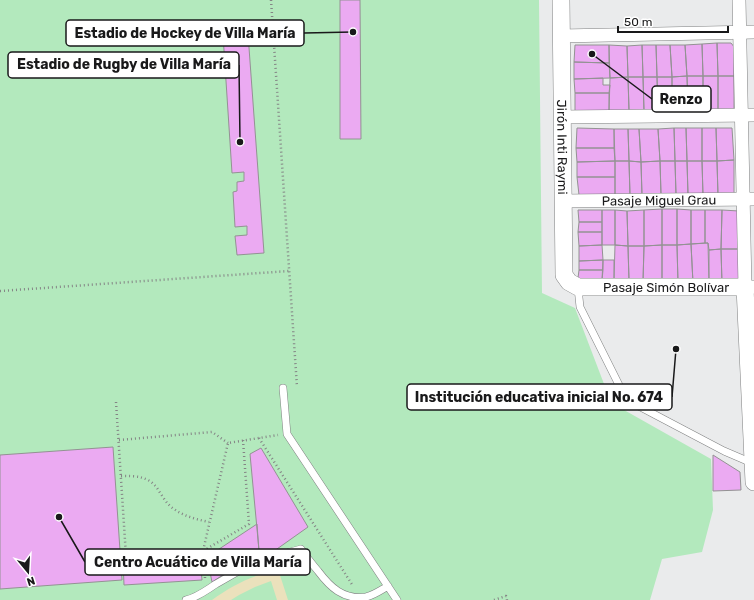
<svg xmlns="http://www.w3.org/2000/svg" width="754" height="600" viewBox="0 0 754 600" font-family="Rubik,sans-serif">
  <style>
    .green { fill: #b3e9bd }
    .sand { fill: #ebe1bc }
    .building { fill: #ebaaf2; stroke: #939293 }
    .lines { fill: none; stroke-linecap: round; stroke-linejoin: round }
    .service-casing { stroke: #7f8081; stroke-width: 8 }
    .minor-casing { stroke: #7f8081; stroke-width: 14 }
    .tertiary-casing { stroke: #7f8081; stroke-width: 18 }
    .path { stroke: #848485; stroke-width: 2.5; stroke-dasharray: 1 3; stroke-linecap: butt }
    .service { stroke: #fff; stroke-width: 7 }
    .minor { stroke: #fff; stroke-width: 13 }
    .tertiary { stroke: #fff; stroke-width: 17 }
    .labels { text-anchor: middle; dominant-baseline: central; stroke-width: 3; stroke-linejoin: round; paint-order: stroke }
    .street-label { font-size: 13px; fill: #19191a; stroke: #fff }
    .leader { fill: none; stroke: #19191a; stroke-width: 1.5 }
    .callout-dot { fill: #19191a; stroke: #fff; stroke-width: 1.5 }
    .callout { fill: #fff; stroke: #19191a; stroke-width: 1.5 }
    .callout-label { font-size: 14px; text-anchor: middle; font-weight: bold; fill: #19191a }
  </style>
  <rect width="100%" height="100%" fill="#eaebec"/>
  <path class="green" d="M0,0H539L542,293L575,308L609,397L617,406L711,459L713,510L702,552L662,559L650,600H0Z"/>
  <path class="sand" d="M278,569L288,600H277L271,581L255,587L239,595L231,600H212C234,584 252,576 278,569Z"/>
  <path class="building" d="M340,0H360L361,139H340Z
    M248,34L264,253L237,255L235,236L247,235V226L235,227L233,192L237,191V182L244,181V172L232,173L223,35Z
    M717,43L718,76H703L702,44Z
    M717,43H731L735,48L734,76H718Z
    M702,44L703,76H687L685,45Z
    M575,45H609V63L574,62Z
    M609,45L627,46L628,77L610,78Z
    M642,45L643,77H628L627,46Z
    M642,45H656L657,77H643Z
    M656,45H670L672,77H657Z
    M670,45H685L687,76L672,77Z
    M574,62L609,63L610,78L574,79Z
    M687,76L688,110L672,111V77Z
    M687,76H703V110H688Z
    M703,76H718V110H703Z
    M718,76H734V110H718Z
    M628,77L629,111L609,112L610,78Z
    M628,77H643L644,111H629Z
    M643,77H657L658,111H644Z
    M657,77H672V111H658Z
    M603,78V85H610L609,93H575L574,79Z
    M575,93H609V112H575Z
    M577,128L614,129V148H576Z
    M674,128L675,161H660L658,129Z
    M674,128H686L687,161H675Z
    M686,128H702V161H687Z
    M702,128H716L717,161H702Z
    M716,128H732L734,160L717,161Z
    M614,129H628L629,161H615Z
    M628,129H639L641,162L629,161Z
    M639,129H658L660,161L641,162Z
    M576,148H614L615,161L577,162Z
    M734,160V196H718L717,161Z
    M615,161V177H577V162Z
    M615,161H629L630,196L615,195Z
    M629,161L641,162L642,196H630Z
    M660,161L661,195L642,196L641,162Z
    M660,161H675L676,195H661Z
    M675,161H687L688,195H676Z
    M687,161H702L703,196L688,195Z
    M702,161H717L718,196H703Z
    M577,177H615V195H579Z
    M662,209V245L644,246V210Z
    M662,209H677V245H662Z
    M677,209L691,210V244L677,245Z
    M578,210H602V222H579Z
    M602,210H615V245H602Z
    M615,210L627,211L628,246L615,245Z
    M644,210V246H628L627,211Z
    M691,210H705V243L691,244Z
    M705,210H722L721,249L709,250L708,243H705Z
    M722,210L739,211V249H721Z
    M579,222H602V232H578Z
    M578,232H602V245L579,246Z
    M708,243L709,284L693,283L691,244Z
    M691,244L693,283H678L677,245Z
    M602,245L603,260L579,261V246Z
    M615,245L628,246L629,281H614Z
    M662,245V282H643L644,246Z
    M662,245H677L678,283L662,282Z
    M628,246H644L643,282L629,281Z
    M721,249L722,284H709V250Z
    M721,249H739L740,283L722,284Z
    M603,260V270H579V261Z
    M603,260H614V281L602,280Z
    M579,270H603L602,280H581L578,278Z
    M113,447L122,580L0,589V455Z
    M261,448L308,527L260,561L250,454Z
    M713,455L740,472L741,490L713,491Z
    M257,524L259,552L212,582L207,557Z
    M200,557L202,580L124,585L123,561Z"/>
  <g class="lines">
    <defs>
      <path id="service" d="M578,288L580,307L622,391L629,401L724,451L752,463
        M283,388L287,434L397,600
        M186,600C198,597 205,591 216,584C223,580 230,576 237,572C257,561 279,555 301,549C306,556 312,564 318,571C330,587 343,600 366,597C374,595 381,590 388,586"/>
      <g id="minor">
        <path d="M739,0L745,287H754"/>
        <path d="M561,36L754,32"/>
        <path d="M562,117L754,115"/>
        <path id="s1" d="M563,201L754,199"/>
      </g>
      <g id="tertiary">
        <path id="s2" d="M561,0L564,275L569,282L578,287H745L754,482"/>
      </g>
    </defs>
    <use href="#service" class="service-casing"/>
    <use href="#minor" class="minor-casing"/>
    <use href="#tertiary" class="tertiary-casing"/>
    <path class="path" d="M271,0L297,387
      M0,291L289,271
      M116,402L126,556L203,551L249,524L243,440
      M259,438L353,586
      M119,440L212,432L228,443
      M121,476C136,476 148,476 157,488C161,494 165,501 170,506C182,516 195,519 209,522
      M205,578L203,551L228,443L278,435
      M494,600L506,596L507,600"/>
    <use href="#service" class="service"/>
    <use href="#minor" class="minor"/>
    <use href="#tertiary" class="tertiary"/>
  </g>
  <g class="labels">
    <g class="street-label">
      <text stroke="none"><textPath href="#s2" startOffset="147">Jirón Inti Raymi</textPath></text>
      <text stroke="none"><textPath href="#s1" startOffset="96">Pasaje Miguel Grau</textPath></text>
      <text stroke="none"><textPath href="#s2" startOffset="382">Pasaje Simón Bolívar</textPath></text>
    </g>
  </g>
  <path class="leader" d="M353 32L304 33M240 142L239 65M592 54L652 99M676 349L672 397M59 517L85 562"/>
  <g class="callout-dot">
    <circle cx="353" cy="32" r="4"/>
    <circle cx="240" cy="142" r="4"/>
    <circle cx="592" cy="54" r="4"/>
    <circle cx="676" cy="349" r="4"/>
    <circle cx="59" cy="517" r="4"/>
  </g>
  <g class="callout">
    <rect x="66" y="20" width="238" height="26" rx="4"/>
    <rect x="8" y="52" width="231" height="26" rx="4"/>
    <rect x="652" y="86" width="59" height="26" rx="4"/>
    <rect x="407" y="384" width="265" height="26" rx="4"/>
    <rect x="85" y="549" width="225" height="26" rx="4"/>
  </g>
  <g class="callout-label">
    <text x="185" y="38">Estadio de Hockey de Villa María</text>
    <text x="124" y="69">Estadio de Rugby de Villa María</text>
    <text x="681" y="104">Renzo</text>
    <text x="539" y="402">Institución educativa inicial No. 674</text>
    <text x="198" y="567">Centro Acuático de Villa María</text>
  </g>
  <g transform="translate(28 572) rotate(162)" stroke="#ffffff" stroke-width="3" paint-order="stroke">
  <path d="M0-3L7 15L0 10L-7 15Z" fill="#19191a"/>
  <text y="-6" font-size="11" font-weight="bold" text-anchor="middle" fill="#19191a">N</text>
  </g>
  <path d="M618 26v6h110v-6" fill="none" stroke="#19191a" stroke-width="2"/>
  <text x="624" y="26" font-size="12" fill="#19191a" stroke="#ffffff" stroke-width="3" paint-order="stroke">50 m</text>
</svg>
